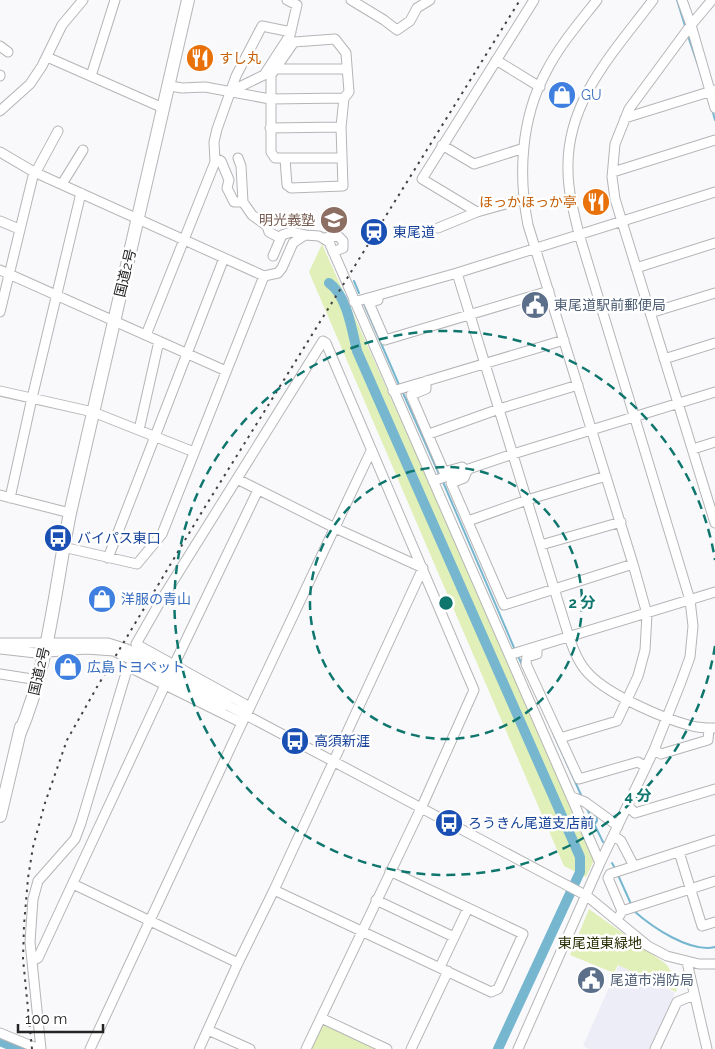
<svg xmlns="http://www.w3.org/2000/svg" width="715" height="1049" viewBox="0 0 715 1049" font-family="Raleway,'Noto Sans JP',sans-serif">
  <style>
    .built { fill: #ecedf7 }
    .green { fill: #e1efb8 }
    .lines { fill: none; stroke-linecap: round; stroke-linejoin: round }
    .stream { stroke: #76b7cf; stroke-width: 2 }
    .river { stroke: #76b7cf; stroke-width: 10 }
    .minor-casing { stroke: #b5b5b7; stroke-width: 11 }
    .highway-casing { stroke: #b5b5b7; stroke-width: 14 }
    .minor { stroke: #fff; stroke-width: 9 }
    .highway { stroke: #fff; stroke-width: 12 }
    .rail { stroke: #424243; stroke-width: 2; stroke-dasharray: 2.5 5; stroke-linecap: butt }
    .ring { fill: none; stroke: #0f766e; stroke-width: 2.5; stroke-dasharray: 9 6 }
    .labels { text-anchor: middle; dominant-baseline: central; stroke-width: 5; stroke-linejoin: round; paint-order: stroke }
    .food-label { font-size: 14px; fill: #c56008; stroke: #fff; text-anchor: start }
    .shop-label { font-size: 14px; fill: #366cbe; stroke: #fff; text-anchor: start }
    .education-label { font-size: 14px; fill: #785e54; stroke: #fff; text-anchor: end }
    .transit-label { font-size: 14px; fill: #164399; stroke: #fff; text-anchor: start }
    .street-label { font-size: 14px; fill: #242425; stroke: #fff }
    .service-label { font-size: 14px; fill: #4e5e75; stroke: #fff; text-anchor: start }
    .park-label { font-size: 14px; fill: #272f04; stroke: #fff }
    .centre { fill: #0f766e; stroke: #fff; stroke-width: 2.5 }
    .ring-label { font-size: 15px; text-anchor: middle; font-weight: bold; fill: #0f766e; stroke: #fff; stroke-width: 5; stroke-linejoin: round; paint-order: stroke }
  </style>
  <rect width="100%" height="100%" fill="#f9f9fc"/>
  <path class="built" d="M619,965L675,993L651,1049H589L583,1046Z"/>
  <path class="green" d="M322,244L596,856L586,877L564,866L309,272Z
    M589,909L666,964L679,983L676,992L618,965L614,973L570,955Z
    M323,1022L380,1049H310Z"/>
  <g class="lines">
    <path class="stream" d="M677,0L685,26
      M688,36L701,74
      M712,109L715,120
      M354,281L359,293
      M364,304L400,387
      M403,393L439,474
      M443,482L515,650
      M519,658L522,665
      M553,733L582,797
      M587,809L603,842
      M612,863L616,870
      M618,875L631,904
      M634,911C652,927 690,953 715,947"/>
    <path class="river" d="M329,283C347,295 352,331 357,351L580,857V872L498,1049
      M590,821L593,820
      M0,1041L19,1049"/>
    <defs>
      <path id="minor" d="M351,0L384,20L397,30L410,21L417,8L430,0
        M682,0L691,25L715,108
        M712,0L691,25L629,109L615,144L612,177L615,199L715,523
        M0,46L8,52
        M47,57L163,108
        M496,60L540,87
        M275,69H347
        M0,75V76
        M91,76L115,0
        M170,86L182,88L205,87L270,99L344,98L349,92L346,53L335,39L294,42L271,75V152L275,158H341
        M231,91L264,75L290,35L297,5L287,0
        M0,111L30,84L42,66L62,25L83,0
        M625,118L715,90
        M270,128L341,127
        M442,145L474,164L524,148
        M0,152L34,172L264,276L278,273L282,268L293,243L305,235L319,236L329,242L600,863
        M215,158L221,161L229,180L227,188L234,202H243L252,215L267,226L269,232L280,238
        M238,158L241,166L243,202
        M285,159L287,185L291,188L343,186L341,127L344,98
        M613,172L715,140
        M62,184L83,150
        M477,212L422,179L534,0
        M0,221L19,229
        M438,228L477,212L523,199
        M324,238L338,236L343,241V248L333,252
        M273,256L282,235L291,232L305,235
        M636,268L715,243
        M0,270L226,371
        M457,273L569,637C574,651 579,664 589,674C609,695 664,719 692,726C699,728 708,728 715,728
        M378,300L369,303L385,340L549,291
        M354,302L457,273L715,192
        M0,312L34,172L38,168L58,131
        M650,313L715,293
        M146,335L215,162L214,142L217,129L236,76L262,26L291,32
        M664,359L715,343
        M426,381V389L411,395L444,472L462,467L467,471L464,478L451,483L504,605L633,564
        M0,391L93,412L194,452
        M393,391L564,340
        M139,430L159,341
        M429,434L499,409L578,385
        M693,449L715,442
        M433,481L513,454L715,392
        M0,495L70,513
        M10,498L32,398L81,193
        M468,521L527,500L606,476
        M541,545L621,522
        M63,547L137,564L162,534L264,276
        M108,558L224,258
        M0,643H108L127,649L222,699L227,704
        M537,648V654L527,657L526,664L579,779L638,762L646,767
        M0,649L36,653L86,649L114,651L214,702L229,706L587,896L648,946L667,956L699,964H715
        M509,655L715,592
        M174,665L258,490
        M0,674L32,679
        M250,707L371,451
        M560,738L617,721L638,676L645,650L647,614L633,564L528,225C518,175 521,118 546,72C559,46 579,23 597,0
        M654,750L661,754L708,740L709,728
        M572,797L585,802L618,826
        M628,806L635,813L715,789
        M614,836L621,841L634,866
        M679,852L702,926L715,922
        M73,884L238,963
        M274,890L491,992L498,989L523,934L390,871
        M376,900L454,937
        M622,911L608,878L610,874L715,840
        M620,915L622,911L715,881
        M32,961L38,958L165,685
        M687,962L707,1049
        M440,967L468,908
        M321,1018L387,1049
        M208,1030L250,1049
        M0,1033L39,1049
        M41,1049L30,942L33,899L38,881L75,839L81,823L126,673L129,667L242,723L250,707L136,644L160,602L323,341L326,343L474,690L423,804L306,1049
        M90,1049L242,723
        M199,1049L238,963L274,890L423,568L335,528L237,479
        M411,1049L448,971
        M518,1049L600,863L654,750L681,682L690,657L693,626L690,600L579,234C574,213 568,192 568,170C566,101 614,52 653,0
        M655,1049L677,1002L694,995"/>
      <path id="highway" d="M19,735C49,665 55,587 70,513L188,0
        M0,816L21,727"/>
    </defs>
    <use href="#minor" class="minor-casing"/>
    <use href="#highway" class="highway-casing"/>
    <use href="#minor" class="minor"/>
    <use href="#highway" class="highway"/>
    <path class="rail" d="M32,1049L23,959L24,925L28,878L33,847L45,803L67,740L97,687L200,515L520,0"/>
  </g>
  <g class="ring">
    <circle cx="446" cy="603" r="136"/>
    <path d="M715 646A272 272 0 1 1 715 560"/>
  </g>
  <defs>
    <symbol id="restaurant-disc" viewBox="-11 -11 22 22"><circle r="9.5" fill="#e8710a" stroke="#fff"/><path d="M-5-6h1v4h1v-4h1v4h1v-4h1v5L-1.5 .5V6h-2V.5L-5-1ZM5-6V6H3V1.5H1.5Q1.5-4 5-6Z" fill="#fff"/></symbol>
    <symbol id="shop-disc" viewBox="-11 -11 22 22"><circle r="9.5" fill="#3f7fe0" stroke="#fff"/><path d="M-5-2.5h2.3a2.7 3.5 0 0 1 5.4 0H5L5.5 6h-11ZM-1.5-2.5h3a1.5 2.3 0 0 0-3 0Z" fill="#fff"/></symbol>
    <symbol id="school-disc" viewBox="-11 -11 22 22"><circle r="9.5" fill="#8d6e63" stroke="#fff"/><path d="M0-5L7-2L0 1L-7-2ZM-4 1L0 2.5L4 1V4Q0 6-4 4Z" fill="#fff"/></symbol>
    <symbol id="station-disc" viewBox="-11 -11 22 22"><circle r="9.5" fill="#1a4fb4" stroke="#fff"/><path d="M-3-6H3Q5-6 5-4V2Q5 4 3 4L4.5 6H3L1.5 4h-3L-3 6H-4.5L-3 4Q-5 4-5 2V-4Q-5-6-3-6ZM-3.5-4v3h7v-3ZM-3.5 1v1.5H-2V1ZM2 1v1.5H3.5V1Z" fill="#fff"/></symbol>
    <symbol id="civic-disc" viewBox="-11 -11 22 22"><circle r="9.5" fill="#5c6f8a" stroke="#fff"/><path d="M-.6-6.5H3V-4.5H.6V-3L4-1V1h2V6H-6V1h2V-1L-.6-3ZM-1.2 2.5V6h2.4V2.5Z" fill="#fff"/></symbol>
    <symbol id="bus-disc" viewBox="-11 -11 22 22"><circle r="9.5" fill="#1a4fb4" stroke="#fff"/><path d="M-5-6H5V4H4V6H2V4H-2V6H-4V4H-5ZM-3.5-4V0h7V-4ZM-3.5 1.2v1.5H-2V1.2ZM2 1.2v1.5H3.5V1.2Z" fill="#fff"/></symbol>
  </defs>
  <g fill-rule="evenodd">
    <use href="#restaurant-disc" x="184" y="42" width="32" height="32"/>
    <use href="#shop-disc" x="546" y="79" width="32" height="32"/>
    <use href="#restaurant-disc" x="580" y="186" width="32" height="32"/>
    <use href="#school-disc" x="318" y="204" width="32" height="32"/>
    <use href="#station-disc" x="358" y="216" width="32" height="32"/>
    <use href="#civic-disc" x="519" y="289" width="32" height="32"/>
    <use href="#bus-disc" x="42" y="522" width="32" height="32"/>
    <use href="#shop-disc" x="86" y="583" width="32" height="32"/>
    <use href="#shop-disc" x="52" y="651" width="32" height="32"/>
    <use href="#bus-disc" x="279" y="725" width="32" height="32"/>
    <use href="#bus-disc" x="433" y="807" width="32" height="32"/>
    <use href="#civic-disc" x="575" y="964" width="32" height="32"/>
  </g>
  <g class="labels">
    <g class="food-label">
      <text x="219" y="58">すし丸</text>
      <text x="577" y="202" text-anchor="end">ほっかほっか亭</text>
    </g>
    <g class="shop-label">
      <text x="581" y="95">GU</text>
      <text x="121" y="599">洋服の青山</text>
      <text x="87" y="667">広島トヨペット</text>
    </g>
    <g class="education-label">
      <text x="315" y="220">明光義塾</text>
    </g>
    <g class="transit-label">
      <text x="393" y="232">東尾道</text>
      <text x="77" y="538">バイパス東口</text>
      <text x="314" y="741">高須新涯</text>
      <text x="468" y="823">ろうきん尾道支店前</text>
    </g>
    <g class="street-label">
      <text transform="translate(125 273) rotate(-76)">国道2号</text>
      <text transform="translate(39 671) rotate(-77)">国道2号</text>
    </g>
    <g class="service-label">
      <text x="554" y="305">東尾道駅前郵便局</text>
      <text x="610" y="980">尾道市消防局</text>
    </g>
    <g class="park-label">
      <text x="600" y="943">東尾道東緑地</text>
    </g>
  </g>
  <circle cx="446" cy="603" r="8" class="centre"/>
  <g class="ring-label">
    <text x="582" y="608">2 分</text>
    <text x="638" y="801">4 分</text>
  </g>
  <path d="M18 1024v8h85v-8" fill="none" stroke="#242425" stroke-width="2.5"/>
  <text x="25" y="1024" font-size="15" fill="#242425" stroke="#ffffff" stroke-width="4" paint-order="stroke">100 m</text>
</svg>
